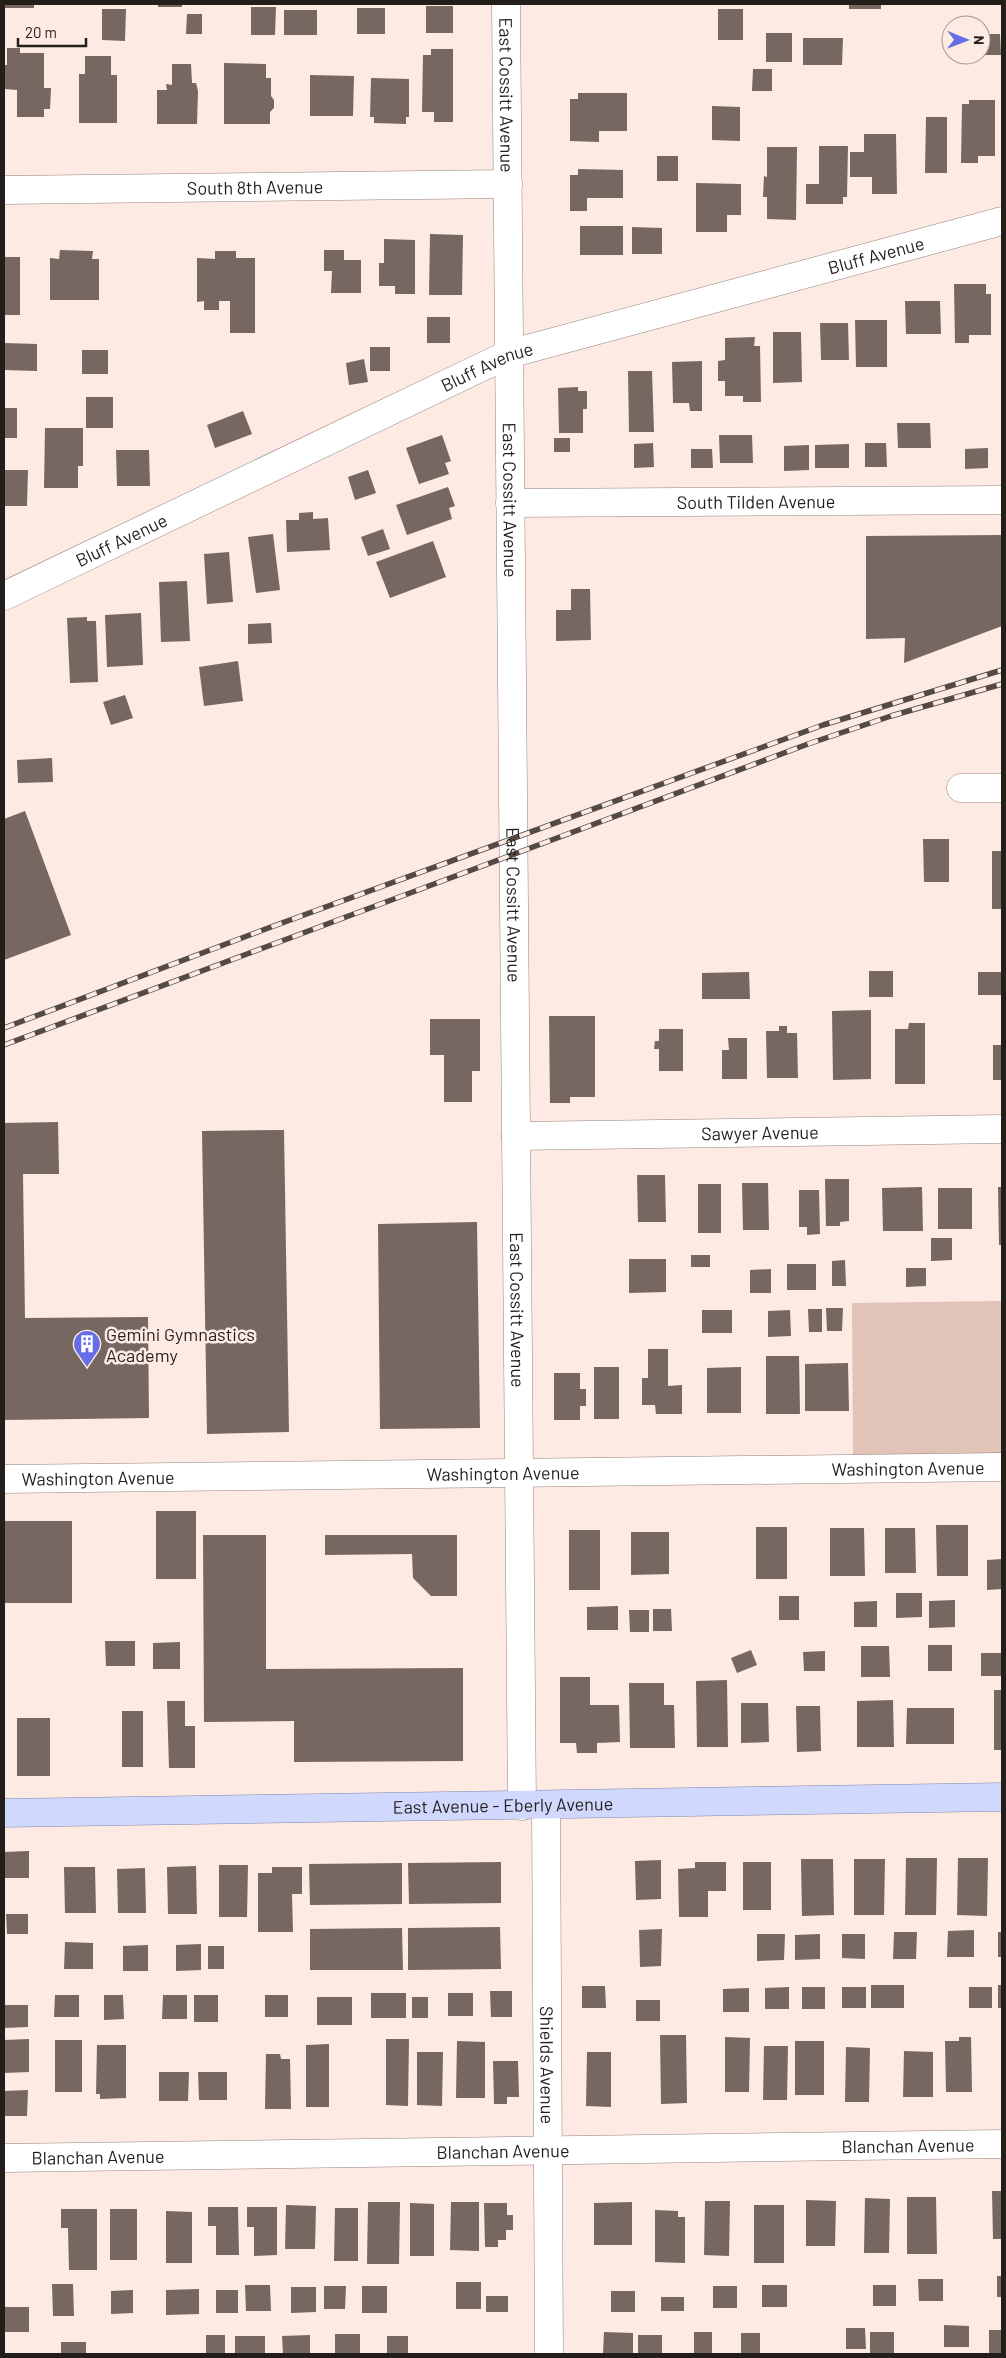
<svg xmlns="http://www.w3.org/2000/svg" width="1006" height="2358" viewBox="0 0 1006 2358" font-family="Barlow,sans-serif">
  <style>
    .green { fill: #e1c3b7 }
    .building { fill: #766761 }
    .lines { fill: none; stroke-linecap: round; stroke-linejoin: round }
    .minor-casing { stroke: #94837d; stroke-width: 29 }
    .major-casing { stroke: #8186ad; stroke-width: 29 }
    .minor { stroke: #fff; stroke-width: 28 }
    .major { stroke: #d1d8fd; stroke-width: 28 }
    .rail-casing { stroke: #534a46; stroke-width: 5.5 }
    .rail { stroke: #fceae3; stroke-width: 4; stroke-dasharray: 11; stroke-linecap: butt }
    .labels { text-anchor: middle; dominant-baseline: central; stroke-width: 5; stroke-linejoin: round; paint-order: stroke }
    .street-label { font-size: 18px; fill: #241e1b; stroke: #fceae3 }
    .poi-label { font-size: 18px; fill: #241e1b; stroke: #fceae3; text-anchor: start }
  </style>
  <rect width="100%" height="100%" fill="#fceae3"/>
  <path class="green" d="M1002,1301V1463L853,1465L852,1303Z"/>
  <path class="building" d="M5,4H34V8H5Z
    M158,4H182V7H158Z
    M849,4H881V9H849Z
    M426,6H453V33H426Z
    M251,7H276L275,35H251Z
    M357,8H385V34H357Z
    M102,9H126L125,41L102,40Z
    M718,9H743V40H718Z
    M284,10H317V35H284Z
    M187,14H202V34H186Z
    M766,33H792V62H766Z
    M981,34H1000L1001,55H981Z
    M803,38H843L842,65H803Z
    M7,48H20V53H44V88H51L50,109H44V117H17V90L4,89V65H7Z
    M431,49H453V122H434V112H422L423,55H431Z
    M85,56H111V75H117V123H79V74H85Z
    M224,63L266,64V78H271V96L274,100V108L270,112V124H224Z
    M172,64H191L192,83H196L198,91L197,124H157V90H167L166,84L172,85Z
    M753,69H772V91H752Z
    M310,75L354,76L353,116H310Z
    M371,78L409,79V117H406V124L374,123V117H370Z
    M578,93H627V131H599V142L570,141V99H578Z
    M969,100H995V156H978V163H961L962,104H969Z
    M712,106L740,107V141L712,140Z
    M926,117H947V173H925Z
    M864,134H896L897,194H872V177H850V152H864Z
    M819,146H848L847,197H843V204H806V184H819Z
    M767,147H797L796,220L767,219V197H763L764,176L767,177Z
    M657,156H678V181H657Z
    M578,169L623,170V198H587V211H570V175H578Z
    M696,183L741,184V215H727V232H696Z
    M580,226H623V255H580Z
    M632,227L662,228V254H632Z
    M430,234L463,235L462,295H429Z
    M384,239L415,240V294H395V286H379V263H384Z
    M60,250L93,251L92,259H99V300H50V258L59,259Z
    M324,250H344V260H361V293H331L332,271H324Z
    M215,251H236V258H255V333H230V301H219V310H204V301L197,302V258L215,259Z
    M4,257H20V315H4Z
    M954,284H986V294H991V335H969V343H955Z
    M905,301H940L941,334H906Z
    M427,317H450V343H427Z
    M855,320H887V367H856Z
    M820,323H848L849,360H821Z
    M773,332H801L802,382L773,383Z
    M755,337L754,346H760L761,402H743V396H725V381H718V361L725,360V338Z
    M4,343L37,344V371L4,370Z
    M370,347H390V371H370Z
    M82,350H108V374H82Z
    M364,359L368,382L349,385L346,363Z
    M702,361V411H690L689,403H673L672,362Z
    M628,371H652L654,432H629Z
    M578,387V391H587V409H583V433H559L558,388Z
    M86,397H113V428H86Z
    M4,408H17V438H4Z
    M243,411L252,434L215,448L207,425Z
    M897,423H930L931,448H898Z
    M45,428H83V466H78V488H44Z
    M442,435L451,461L445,463L449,474L419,484L406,448Z
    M719,435H752L753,463H720Z
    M554,438H570V452H554Z
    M653,443L654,467L634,468V444Z
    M865,443H886L887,467H865Z
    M849,444V468H815V445Z
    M809,445V470L784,471V446Z
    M988,448V468L965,469V449Z
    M691,449H712L713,468H691Z
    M116,450H149L150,486H117Z
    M4,470H28L27,506H4Z
    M368,470L376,493L355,500L348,477Z
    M448,487L455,506L449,508L452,519L407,535L396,505Z
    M313,512V519L328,518L330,550L287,552L286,520H299V513Z
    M383,529L390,549L368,556L361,537Z
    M273,534L280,590L256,593L248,537Z
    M1002,535V626L904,663L905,638L866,639V536Z
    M433,541L446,577L390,598L376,562Z
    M229,552L233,602L207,604L204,554Z
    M187,581L190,641L161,642L159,582Z
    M571,589H590L591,640L556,641V610H571Z
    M141,613L143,665L107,667L105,615Z
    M87,617V621H96L98,682L70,683L67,618Z
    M271,623L272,643L248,644V624Z
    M238,661L243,701L204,706L199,667Z
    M125,695L133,718L111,725L103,702Z
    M52,758L53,782L18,783L17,760Z
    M25,811L71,935L4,960V819Z
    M923,839H949V882H924Z
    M992,851H1002V909H992Z
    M869,971H893V997H869Z
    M749,972L750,999H702V973Z
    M978,972H1002V995H978Z
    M871,1010V1079L833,1080L832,1011Z
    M549,1016H595V1097H570V1103H550Z
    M430,1019H480V1071H472V1102H444V1055H430Z
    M909,1023H925V1084H895V1029H908Z
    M779,1026H787V1033H797L798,1078H767L766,1031H779Z
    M659,1029H683V1071H659V1049H654L655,1041H659Z
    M728,1038H747V1079H722V1050H729Z
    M993,1045H1002V1080H993Z
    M58,1122L59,1174H23L25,1318L148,1317L149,1418L4,1420V1123Z
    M284,1130L289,1432L207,1434L202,1131Z
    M637,1175H665L666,1222H638Z
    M825,1179H849V1221L840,1222V1226H826Z
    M742,1183H768L769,1230H743Z
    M698,1184H721V1233H698Z
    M922,1187L923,1231H883L882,1188Z
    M998,1187H1002V1245H999Z
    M938,1188H972V1229H938Z
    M799,1190H819L820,1234L807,1235V1227H799Z
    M477,1222L480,1428L380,1429L378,1224Z
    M931,1238H952V1260L931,1261Z
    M691,1255H710V1267H691Z
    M629,1259H666V1292L629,1293Z
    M845,1260L846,1286H832V1261Z
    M787,1264H816V1290H787Z
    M906,1268H926V1286L906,1287Z
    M771,1269V1293H750V1270Z
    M826,1308H843L842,1331H827Z
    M808,1309H822V1332H809Z
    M702,1310H732V1333H702Z
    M790,1310L791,1336L768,1337V1311Z
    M648,1349H668V1386L682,1385V1414H656L655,1405H642V1378H648Z
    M766,1356H799L800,1414H766Z
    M848,1363L849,1411H805V1364Z
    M594,1367H619V1419H594Z
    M741,1367V1413H707V1368Z
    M554,1373H580V1389H586V1406H580V1420H554Z
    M156,1511H196V1579H156Z
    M4,1521H72V1603H4Z
    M936,1525H968V1576H937Z
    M756,1527H787V1579H756Z
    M830,1528H864L865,1576H830Z
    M885,1528H915L916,1573H885Z
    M569,1530H600V1590H569Z
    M631,1532H669V1574L631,1575Z
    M203,1535H266V1669L463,1668V1761L294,1762V1721L204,1722Z
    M325,1535H457V1596H431L413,1578L412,1554L325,1555Z
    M1002,1559V1589L987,1590V1560Z
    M896,1593H922V1617L896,1618Z
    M779,1596H799V1620H779Z
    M955,1600V1627L929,1628V1601Z
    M877,1601V1627H854V1602Z
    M618,1606V1630H587V1607Z
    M653,1609H671L672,1631H653Z
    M629,1610H649V1632H630Z
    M105,1641H135V1666H106Z
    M180,1642V1669H153V1643Z
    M928,1645H952V1671H928Z
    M861,1646H889L890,1677H861Z
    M751,1650L757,1665L737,1673L731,1658Z
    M825,1651V1671H804L803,1652Z
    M981,1653H1002V1676H981Z
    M560,1677H590V1705H619L620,1742L597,1743V1753H577L576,1743H560Z
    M727,1680L728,1747H697L696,1681Z
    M629,1683H664V1705H674L675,1748H630Z
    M994,1690H1002V1750H994Z
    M893,1700L894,1747H857V1701Z
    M167,1701H185V1726H195V1768H169Z
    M741,1703H768L769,1742L741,1743Z
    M796,1706H820L821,1751L797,1752Z
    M907,1708H954V1744H906Z
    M122,1711H143V1767H122Z
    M17,1718H50V1776H17Z
    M29,1851V1878H4V1852Z
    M906,1858H937L936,1915H905Z
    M958,1858H988L987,1916L957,1915Z
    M801,1859H833L834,1915L802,1916Z
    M854,1859H885L884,1915H854Z
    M661,1860V1899L636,1900L635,1861Z
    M501,1862V1903L409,1904L408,1863Z
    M695,1862H726V1891H708V1917H679L678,1869L695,1868Z
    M743,1862H771V1910H743Z
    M402,1863V1904L310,1905L309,1864Z
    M219,1865H248L247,1917H219Z
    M196,1866L197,1914H168L167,1867Z
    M64,1867H95L96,1913H65Z
    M272,1867H302V1894H292L293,1932H258V1873H272Z
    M145,1868L146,1913H118L117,1869Z
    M6,1914H28V1934H7Z
    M500,1927L501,1969L408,1970V1928Z
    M402,1928L403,1970H310V1929Z
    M662,1929L661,1966L640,1967L639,1930Z
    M974,1930V1957H947L948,1931Z
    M894,1932H917L916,1959H893Z
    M998,1932H1002V1957H998Z
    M757,1934H785L784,1960L757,1961Z
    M820,1934V1959L795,1960V1935Z
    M842,1934H865V1959L842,1958Z
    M65,1942L93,1943V1969H64Z
    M201,1944V1970L176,1971V1945Z
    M148,1945V1971H123V1946Z
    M208,1946H224V1969H208Z
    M871,1985H904V2008H871Z
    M998,1985H1002V2008H998Z
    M582,1986H605L606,2008H582Z
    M789,1987V2009H765V1988Z
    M802,1987H825V2009H802Z
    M842,1987H866V2008H842Z
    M969,1987H992V2008H969Z
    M749,1988V2012H723V1989Z
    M490,1991H512V2017H491Z
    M371,1993H406V2018H371Z
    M448,1993H473V2016H448Z
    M55,1995H79V2017H54Z
    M104,1995H123L124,2019L104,2020Z
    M163,1995H187V2019H162Z
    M194,1995H218V2022H194Z
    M265,1995H288V2017H265Z
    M317,1997H352V2025H317Z
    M412,1997H428V2018H412Z
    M636,2000H660V2021H636Z
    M4,2005H28V2027L4,2028Z
    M660,2035H686L687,2103L661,2104Z
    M725,2037L750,2038L749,2092H725Z
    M959,2037H971L972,2092H946L945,2041H959Z
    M29,2039V2072L4,2073V2040Z
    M386,2039H409L408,2106L386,2105Z
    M55,2040H82V2092H55Z
    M457,2041L485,2042V2098H456Z
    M795,2041H824V2095H795Z
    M329,2044V2107H306V2045Z
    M97,2045H126V2098L100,2099V2094H96Z
    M764,2046H788L787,2100H763Z
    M846,2047L870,2048L869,2102H845Z
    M904,2051L933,2052V2097H903Z
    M417,2052H443L442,2106L417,2105Z
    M587,2052H611V2107L586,2106Z
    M266,2054H280L281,2059H290L291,2109H265Z
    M493,2061H518L519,2097H507V2104H494Z
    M159,2072H189L188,2101H159Z
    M198,2072H227V2100H199Z
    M28,2090L27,2116H4V2091Z
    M992,2191H1002V2239H993Z
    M907,2197H936L937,2254H907Z
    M865,2198L890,2199L889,2253H864Z
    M806,2200L836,2201L835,2246H806Z
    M705,2201H730L729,2256L704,2255Z
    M368,2202H400L399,2264H367Z
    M451,2202H479V2251L450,2250Z
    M632,2202V2245H594V2203Z
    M410,2203L434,2204V2256H410Z
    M484,2203H507V2215H513V2230H506V2240H498V2247H485Z
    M286,2205L316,2206L315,2249H285Z
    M754,2205H784V2263H754Z
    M208,2207H238L239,2255H216V2226H208Z
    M247,2207H277V2255L254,2256V2227H247Z
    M335,2208H358V2261H334Z
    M61,2209H97V2270H69L68,2228H61Z
    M110,2209H137V2260H110Z
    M655,2210L678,2211V2217H685V2263L655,2262Z
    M166,2211L192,2212V2263H166Z
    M997,2276H1002V2297H997Z
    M918,2279H943V2301H919Z
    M456,2282H481V2309H456Z
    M52,2284H73L74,2316H53Z
    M245,2285H270L271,2311H246Z
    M762,2285H787V2307H762Z
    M873,2285H896V2306H873Z
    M324,2286H346L345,2309H324Z
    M362,2286H387V2313H362Z
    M713,2286H737V2308H713Z
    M291,2287H316V2312L291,2313Z
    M199,2289V2314L166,2315V2290Z
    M133,2290V2313L111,2314V2291Z
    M216,2290H238V2313H216Z
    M611,2291H635V2312H611Z
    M486,2296H508V2312H486Z
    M661,2297H684V2311H661Z
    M4,2307H29V2332H4Z
    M944,2325L969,2326V2347H944Z
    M846,2328H865L866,2349H846Z
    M989,2330H1002V2353H989Z
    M604,2332L633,2333V2354H603Z
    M694,2332H712V2353H694Z
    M870,2332H894V2354H870Z
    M741,2333H760V2354H741Z
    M335,2334H360V2354H335Z
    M206,2335H225V2354H206Z
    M310,2335V2354H283L282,2336Z
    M638,2335H662V2354H638Z
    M235,2336H265V2354H235Z
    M387,2336H408V2354H387Z
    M61,2342H86V2354H61Z"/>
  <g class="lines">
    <defs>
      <g id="minor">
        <path id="s1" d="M506,4L522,1806"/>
        <path id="s2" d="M4,190L508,184"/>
        <path id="s3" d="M510,503L1002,500"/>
        <path id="s4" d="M4,596L509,354L1002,221"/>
        <path d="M961,788H1002"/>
        <path id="s5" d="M516,1136L1002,1129"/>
        <path id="s6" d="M4,1479L1002,1467"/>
        <path id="s7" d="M546,1806L549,2354"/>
        <path id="s8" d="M4,2158L1002,2144"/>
      </g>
      <g id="major">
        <path id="s9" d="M4,1813L1002,1797"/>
      </g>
    </defs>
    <use href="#minor" class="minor-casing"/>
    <use href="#major" class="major-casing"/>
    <use href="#minor" class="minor"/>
    <use href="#major" class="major"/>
    <defs>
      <path id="rail" d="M4,1028L271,927L823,725L1002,670
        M4,1045L808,744L891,716L1002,684"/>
    </defs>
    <use href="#rail" class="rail-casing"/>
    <use href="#rail" class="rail"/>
  </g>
  <defs>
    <symbol id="building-pin" viewBox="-11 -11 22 30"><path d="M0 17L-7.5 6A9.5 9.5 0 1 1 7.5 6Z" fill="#656ee7" stroke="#fceae3"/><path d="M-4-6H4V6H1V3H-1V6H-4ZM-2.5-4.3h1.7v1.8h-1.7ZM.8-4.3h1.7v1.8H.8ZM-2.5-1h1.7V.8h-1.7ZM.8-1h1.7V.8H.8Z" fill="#fff"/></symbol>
  </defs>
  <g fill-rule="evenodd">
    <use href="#building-pin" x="71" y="1328" width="32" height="43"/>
  </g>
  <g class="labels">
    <g class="street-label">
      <text stroke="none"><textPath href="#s1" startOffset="91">East Cossitt Avenue</textPath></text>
      <text stroke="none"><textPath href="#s2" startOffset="251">South 8th Avenue</textPath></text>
      <text stroke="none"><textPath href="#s4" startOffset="940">Bluff Avenue</textPath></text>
      <text stroke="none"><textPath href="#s4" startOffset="535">Bluff Avenue</textPath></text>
      <text stroke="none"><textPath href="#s1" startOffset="496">East Cossitt Avenue</textPath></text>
      <text stroke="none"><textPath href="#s3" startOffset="246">South Tilden Avenue</textPath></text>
      <text stroke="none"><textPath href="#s4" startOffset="130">Bluff Avenue</textPath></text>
      <text stroke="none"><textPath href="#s1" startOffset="901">East Cossitt Avenue</textPath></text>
      <text stroke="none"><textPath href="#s5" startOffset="244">Sawyer Avenue</textPath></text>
      <text stroke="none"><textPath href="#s1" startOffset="1306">East Cossitt Avenue</textPath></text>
      <text stroke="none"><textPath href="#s6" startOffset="904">Washington Avenue</textPath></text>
      <text stroke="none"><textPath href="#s6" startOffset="499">Washington Avenue</textPath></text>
      <text stroke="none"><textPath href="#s6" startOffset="94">Washington Avenue</textPath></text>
      <text stroke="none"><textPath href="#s9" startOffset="499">East Avenue - Eberly Avenue</textPath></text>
      <text stroke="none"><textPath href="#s7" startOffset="259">Shields Avenue</textPath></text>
      <text stroke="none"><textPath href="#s8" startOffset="904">Blanchan Avenue</textPath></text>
      <text stroke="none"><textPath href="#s8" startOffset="499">Blanchan Avenue</textPath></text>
      <text stroke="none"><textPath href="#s8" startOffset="94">Blanchan Avenue</textPath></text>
    </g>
    <g class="poi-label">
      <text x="106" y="1334">Gemini Gymnastics<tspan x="106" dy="21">Academy</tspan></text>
    </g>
  </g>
  <rect width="1006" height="2358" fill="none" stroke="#241e1b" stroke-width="10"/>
  <g transform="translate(966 40) rotate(91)"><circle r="24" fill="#fceae3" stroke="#a69893"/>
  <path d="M0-4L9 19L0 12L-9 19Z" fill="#656ee7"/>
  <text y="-8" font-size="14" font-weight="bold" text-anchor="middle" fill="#241e1b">N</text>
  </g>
  <path d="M18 38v8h68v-8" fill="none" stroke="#241e1b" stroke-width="2.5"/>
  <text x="25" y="38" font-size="15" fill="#241e1b" stroke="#fceae3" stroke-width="4" paint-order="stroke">20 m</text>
</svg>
